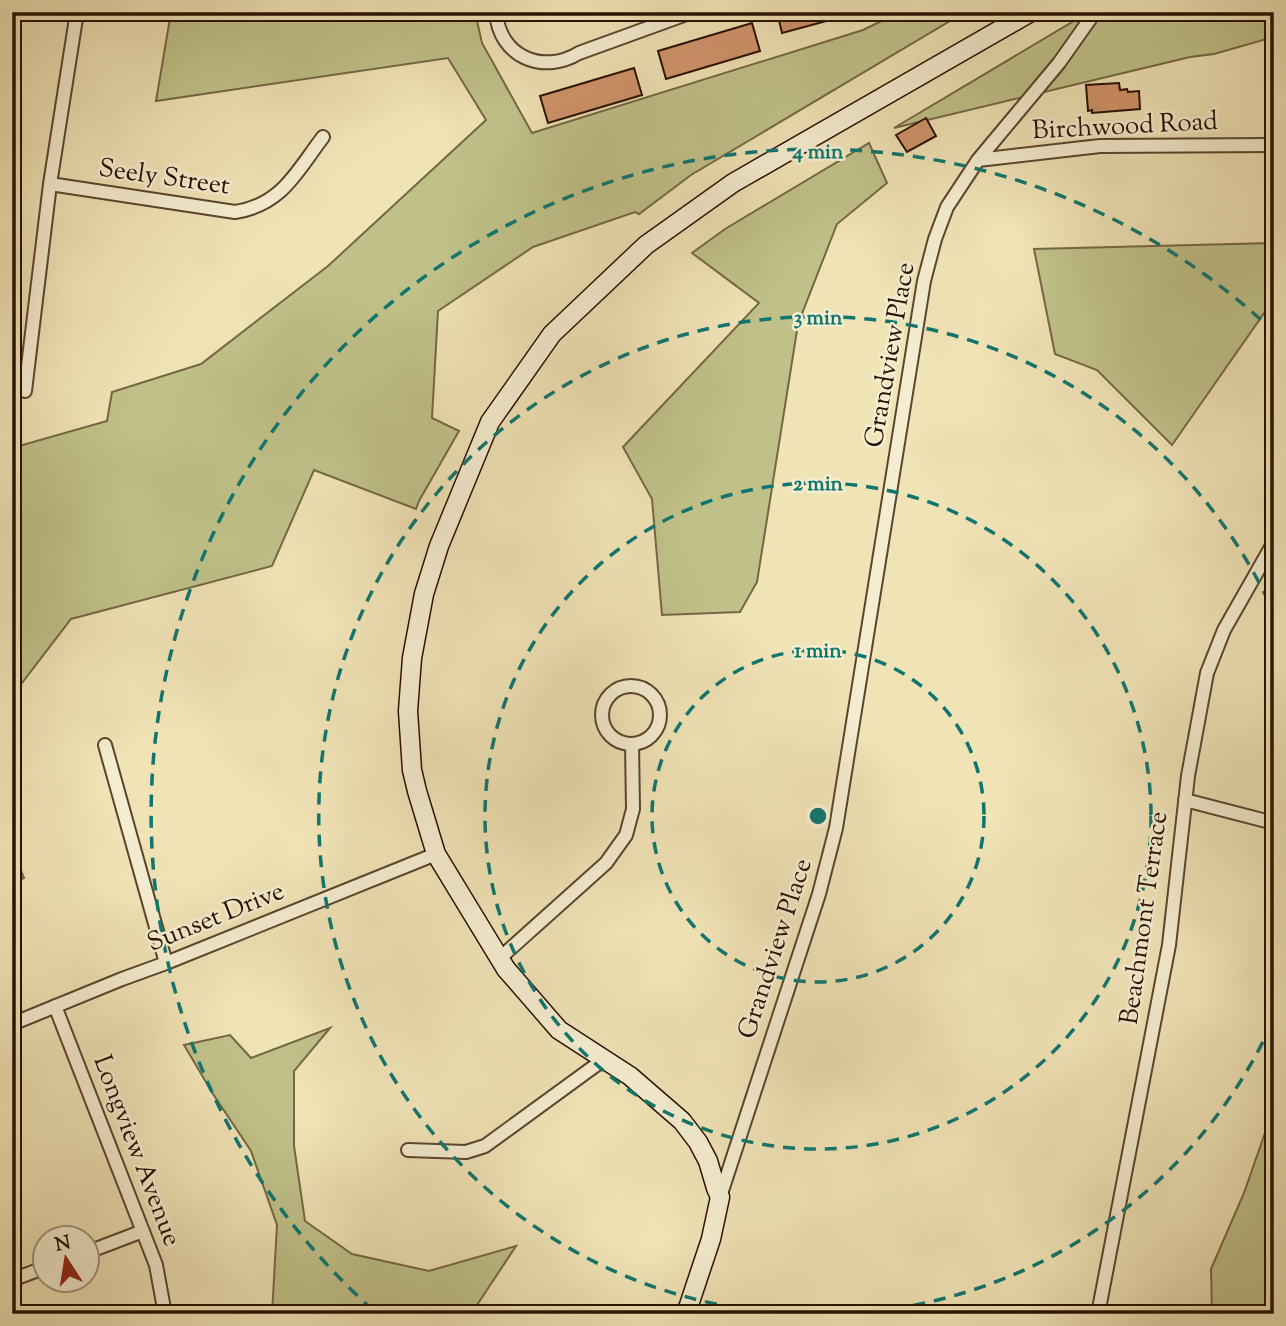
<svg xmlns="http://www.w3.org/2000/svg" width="1286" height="1326" viewBox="0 0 1286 1326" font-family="'Sorts Mill Goudy',serif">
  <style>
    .green { fill: #c0c189; stroke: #746844; stroke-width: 2 }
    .building { fill: #d0936a; stroke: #281000; stroke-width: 2 }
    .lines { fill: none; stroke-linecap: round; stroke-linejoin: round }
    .street-casing { stroke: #5a452e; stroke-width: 16 }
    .secondary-casing { stroke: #281000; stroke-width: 21 }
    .street { stroke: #f5edd0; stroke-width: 12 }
    .secondary { stroke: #f5edd0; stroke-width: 18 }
    .ring { fill: none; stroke: #0f766e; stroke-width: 3.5; stroke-dasharray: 12 9 }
    .labels { text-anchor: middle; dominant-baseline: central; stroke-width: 5; stroke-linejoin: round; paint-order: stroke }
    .street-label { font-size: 26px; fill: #281000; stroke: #f5edd0 }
    .centre { fill: #0f766e; stroke: #f5edd0; stroke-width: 3.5 }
    .ring-label { font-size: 21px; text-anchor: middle; font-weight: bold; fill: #0f766e; stroke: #f5edd0; stroke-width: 5; stroke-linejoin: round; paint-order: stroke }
  </style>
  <rect width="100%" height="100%" fill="#f0e3b6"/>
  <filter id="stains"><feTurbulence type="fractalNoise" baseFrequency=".00286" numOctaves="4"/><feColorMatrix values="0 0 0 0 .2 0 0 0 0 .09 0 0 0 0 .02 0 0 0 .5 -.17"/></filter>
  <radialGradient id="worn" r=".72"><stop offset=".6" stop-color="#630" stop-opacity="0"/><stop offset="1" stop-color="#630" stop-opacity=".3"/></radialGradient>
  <path class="green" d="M171,12H475L482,43L532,133L863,30L900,12H965L691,175L639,214L635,212L533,247L438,311L432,418L459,431L419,501L416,509L314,470L272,566L71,619L12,696V448L107,421L112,392L201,364L328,266L486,120L448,58L156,101Z
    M1089,12H1274V37L1214,54L1190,57L894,128Z
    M869,143L887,183L837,224L798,324L757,582L740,612L662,615L652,499L623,447L759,303L692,253L725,229Z
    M1274,243V299L1172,445L1097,370L1055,354L1034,249Z
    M12,849L24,878L12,883Z
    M330,1028L294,1071V1146L305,1221L352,1254L429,1271L516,1246L471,1314H272L277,1225L251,1151L213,1094L184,1045L230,1035L251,1058Z
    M1274,1107V1314H1212L1211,1269L1244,1193Z"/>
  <path class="building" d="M777,12H845V16L782,33Z
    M752,23L760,51L666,79L658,51Z
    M634,68L642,95L548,123L540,96Z
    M1119,83L1120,90L1127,89L1128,92L1139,91L1140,109L1092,113V110L1088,111L1086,85Z
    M926,118L936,136L907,152L896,135Z"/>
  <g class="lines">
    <defs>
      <path id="street" d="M496,12C499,57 543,75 579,53L692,12
        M978,160L1100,146L1274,145
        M50,184L235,212C282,205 297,171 323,137
        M25,391L50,184L77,12
        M602 715a29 29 0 1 1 58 0a29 29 0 1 1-58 0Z
        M105,745L166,963
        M1185,800L1274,823
        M500,958L606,863L626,835L633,809L632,744
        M55,1006L156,1265L165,1314
        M12,1024L122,979L166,963L436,854
        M408,1150L466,1152L485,1146L603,1060
        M720,1197L819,894L836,828L924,281L935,239L947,207L978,160L1059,63L1095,12
        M88,1252L143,1231
        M12,1280L46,1267
        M1098,1314L1169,945L1188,776L1207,673L1224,630L1274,542"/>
      <path id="secondary" d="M686,1314L711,1239L720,1197L716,1188L708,1161L698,1142L682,1121L630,1076L559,1030L506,969L436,854L417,791L412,770L408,711L412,658L424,594L439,546L490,422L552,334L646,245L733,183L1031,12"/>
    </defs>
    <use href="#street" class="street-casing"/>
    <use href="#secondary" class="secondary-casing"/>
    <use href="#street" class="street"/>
    <use href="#secondary" class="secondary"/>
  </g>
  <g class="ring">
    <circle cx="818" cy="816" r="166"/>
    <circle cx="818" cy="816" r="333"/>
    <path d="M1272 1023A499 499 0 0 1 857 1313M779 1313A499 499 0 1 1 1272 609"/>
    <path d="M373 1310A665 665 0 1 1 1272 330"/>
  </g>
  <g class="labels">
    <g class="street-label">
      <text transform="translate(1125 127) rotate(-3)">Birchwood Road</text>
      <text transform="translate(164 178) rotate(8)">Seely Street</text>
      <text transform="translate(891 355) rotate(-80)">Grandview Place</text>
      <text transform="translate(216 918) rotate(-22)">Sunset Drive</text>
      <text transform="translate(1145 918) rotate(-82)">Beachmont Terrace</text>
      <text transform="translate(776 949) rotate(-72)">Grandview Place</text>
      <text transform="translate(136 1151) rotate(69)">Longview Avenue</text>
    </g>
  </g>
  <circle cx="818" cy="816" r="10" class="centre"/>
  <g class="ring-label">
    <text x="818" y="158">4 min</text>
    <text x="818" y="324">3 min</text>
    <text x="818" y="490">2 min</text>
    <text x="818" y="657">1 min</text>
  </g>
  <rect width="1286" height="1326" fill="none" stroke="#f0e3b6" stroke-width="42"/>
  <rect x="14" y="14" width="1258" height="1298" fill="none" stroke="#281000" stroke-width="3.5"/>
  <rect x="21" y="21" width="1244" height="1284" fill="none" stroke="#281000" stroke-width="2"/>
  <g transform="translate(66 1259) rotate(348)"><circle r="33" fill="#f5edd0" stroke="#a3957d" stroke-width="2"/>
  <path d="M0-5L12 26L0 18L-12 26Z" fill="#8f2418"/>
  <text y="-10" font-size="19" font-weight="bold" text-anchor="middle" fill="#281000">N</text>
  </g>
  <rect width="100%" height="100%" filter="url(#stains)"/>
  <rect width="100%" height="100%" fill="url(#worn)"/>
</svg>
